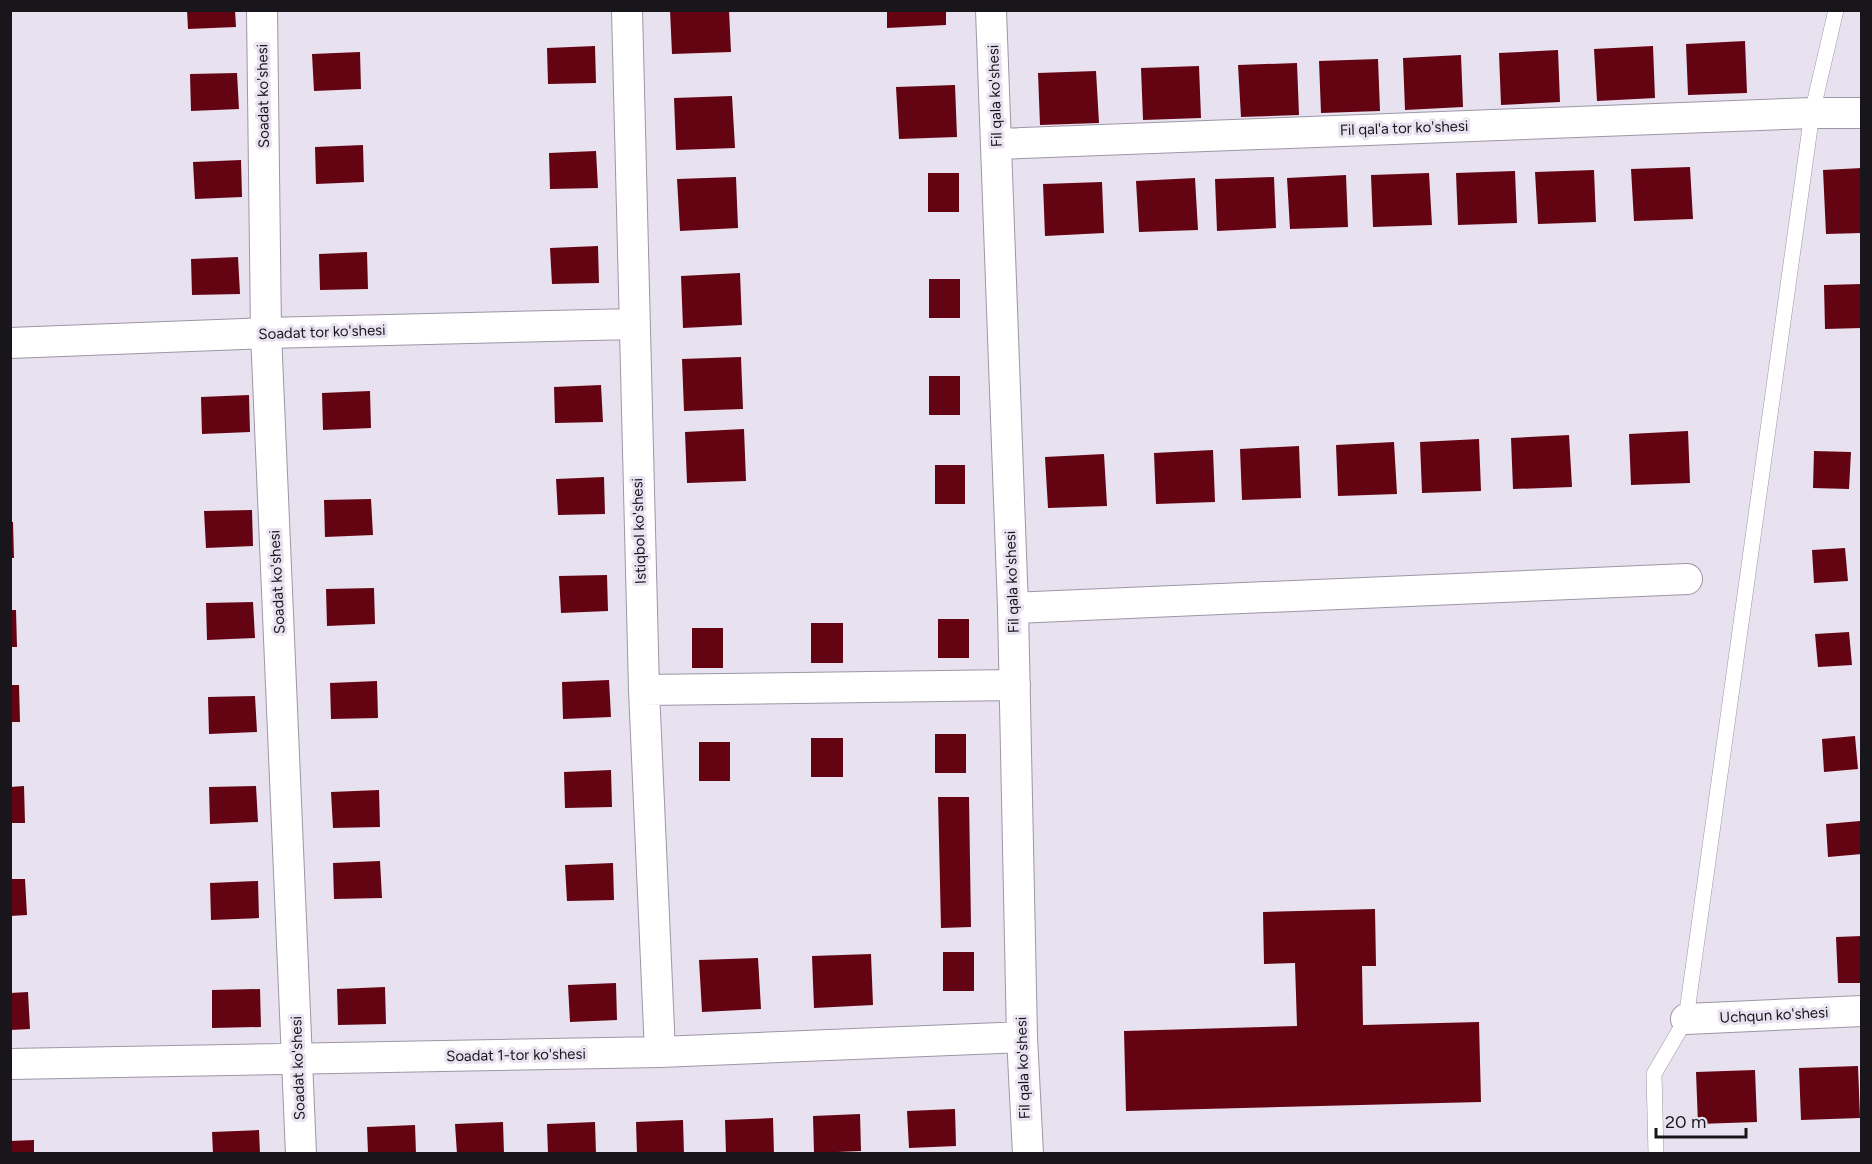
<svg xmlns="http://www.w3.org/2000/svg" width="1872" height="1164" viewBox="0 0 1872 1164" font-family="Figtree,sans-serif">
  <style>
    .building { fill: #640412 }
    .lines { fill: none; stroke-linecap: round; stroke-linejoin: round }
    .lane-casing { stroke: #9d96a4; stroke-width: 16 }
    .street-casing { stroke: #9d96a4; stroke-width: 32 }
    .lane { stroke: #fff; stroke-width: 15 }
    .street { stroke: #fff; stroke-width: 30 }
    .labels { text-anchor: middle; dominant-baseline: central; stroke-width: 6; stroke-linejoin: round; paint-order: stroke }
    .street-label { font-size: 15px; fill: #19161b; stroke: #e8e1f0 }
  </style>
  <rect width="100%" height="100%" fill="#e8e1f0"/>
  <path class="building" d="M187,10H235L236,27L188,29Z
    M670,10H729L731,52L672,54Z
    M887,10H946V25L887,28Z
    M1745,41L1747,93L1688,95L1686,44Z
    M595,46L596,83L548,84L547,48Z
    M1653,46L1655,98L1597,101L1594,49Z
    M1558,50L1560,102L1501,105L1499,53Z
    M360,52L361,89L314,91L312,54Z
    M1461,55L1463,107L1405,110L1403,58Z
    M1378,59L1380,111L1321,113L1319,61Z
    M1297,63L1299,115L1241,117L1238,65Z
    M1199,66L1201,118L1143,120L1141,68Z
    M1096,71L1099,123L1040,125L1038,73Z
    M237,73L239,109L191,111L190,74Z
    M955,85L957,137L899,139L896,87Z
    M732,96L735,148L676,150L674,98Z
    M363,145L364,182L316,184L315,147Z
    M596,151L598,188L550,189L549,153Z
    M241,160L242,197L195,199L193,162Z
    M1690,167L1693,219L1634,221L1631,169Z
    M1862,168V233L1826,234L1823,170Z
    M1594,170L1596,222L1538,224L1535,172Z
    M1515,171L1517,223L1458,225L1456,173Z
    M928,173H959V212H928Z
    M1429,173L1432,225L1373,227L1371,175Z
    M1346,175L1348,227L1290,229L1287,178Z
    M736,177L738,228L680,231L677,179Z
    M1274,177L1276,228L1217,231L1215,179Z
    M1195,178L1198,230L1139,232L1136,181Z
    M1102,182L1104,233L1045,236L1043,184Z
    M598,246L599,283L552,284L550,248Z
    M367,252L368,289L320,290L319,254Z
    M238,257L240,294L192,295L191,259Z
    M740,273L742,325L683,328L681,276Z
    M929,279H960V318H929Z
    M1862,284V328L1825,329L1824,285Z
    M741,357L743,409L684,411L682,359Z
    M929,376H960V415H929Z
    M601,385L603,422L555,423L554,387Z
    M370,391L371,428L323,430L322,393Z
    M249,395L250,432L202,434L201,397Z
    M744,429L746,481L687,483L685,432Z
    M1688,431L1690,483L1631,485L1629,434Z
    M1569,435L1572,487L1513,489L1511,438Z
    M1479,439L1481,491L1422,493L1420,442Z
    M1394,442L1397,494L1338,496L1336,445Z
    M1299,446L1301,498L1242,500L1240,449Z
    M1213,450L1215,502L1156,504L1154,453Z
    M1814,451L1851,452L1849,489L1813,488Z
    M1104,454L1107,506L1048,508L1045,457Z
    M935,465H965V504H935Z
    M604,477L605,514L558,515L556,479Z
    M371,499L373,535L325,537L324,500Z
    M252,510L253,546L206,548L204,511Z
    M10,522H13L14,558H10Z
    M1845,548L1848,581L1814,583L1812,550Z
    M607,575L608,611L561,613L559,576Z
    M374,588L375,624L327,626L326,589Z
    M253,602L255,638L207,640L206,603Z
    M10,610H16L17,647H10Z
    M938,619H969V658H938Z
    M811,623H843V663H811Z
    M692,628H723V668H692Z
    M1849,632L1852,665L1818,667L1815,634Z
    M609,680L611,717L563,719L562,682Z
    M377,681L378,718L331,719L330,683Z
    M10,685H19L20,722H10Z
    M255,696L257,732L209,734L208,697Z
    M935,734H966V773H935Z
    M1855,736L1858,769L1824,772L1822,739Z
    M811,738H843V777H811Z
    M699,742H730V781H699Z
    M611,770L612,807L565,808L564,772Z
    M24,786L25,823H10V787Z
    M256,786L258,822L210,824L209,787Z
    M379,790L380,827L333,828L331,792Z
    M938,797H969L971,927L941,928Z
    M1860,821L1862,854L1828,857L1826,824Z
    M380,861L382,898L334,899L333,863Z
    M613,863L614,900L567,901L565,865Z
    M10,879H25L27,915L10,916Z
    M258,881L259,918L211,920L210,883Z
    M1375,909L1376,966H1362L1363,1025L1479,1022L1481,1102L1126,1111L1124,1031L1297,1026L1295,963L1264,964L1263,912Z
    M1862,936V983H1838L1836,937Z
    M943,952H974V991H943Z
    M871,954L873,1005L814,1008L812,956Z
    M758,958L761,1009L702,1012L699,960Z
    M616,983L617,1020L570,1022L568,985Z
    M385,987L386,1024L338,1025L337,989Z
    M260,989L261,1027L212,1028V990Z
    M28,992L30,1029L10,1030V993Z
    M1858,1066L1860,1118L1801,1120L1799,1068Z
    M1755,1070L1757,1122L1698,1124L1696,1072Z
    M955,1109L956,1146L909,1148L907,1111Z
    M860,1114L861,1151L814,1153L813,1116Z
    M773,1118L774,1154H726L725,1120Z
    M683,1120L684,1154H637L636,1122Z
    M503,1122L504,1154H457L455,1124Z
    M595,1122L596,1154H548L547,1124Z
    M415,1125L416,1154H368L367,1127Z
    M259,1130L260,1154H213L212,1132Z
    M34,1140V1154H10V1141Z"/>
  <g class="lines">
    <defs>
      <path id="lane" d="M1656,1154L1654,1074L1686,1019L1812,113L1836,10"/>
      <path id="street" d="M262,10L266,333L301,1154
        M627,10L644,690L660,1052
        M991,10L1013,608L1022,1037L1028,1154
        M997,144L1812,113H1862
        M10,343L266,333L634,324
        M1013,608L1687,579
        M644,690L1015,685
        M1686,1019L1862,1011
        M10,1064L660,1052L1022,1037"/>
    </defs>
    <use href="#lane" class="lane-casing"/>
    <use href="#street" class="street-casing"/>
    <use href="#lane" class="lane"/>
    <use href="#street" class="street"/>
  </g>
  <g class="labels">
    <g class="street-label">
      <text transform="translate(263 96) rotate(-91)">Soadat ko'shesi</text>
      <text transform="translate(995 96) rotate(-92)">Fil qala ko'shesi</text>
      <text transform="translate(1404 128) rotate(-2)">Fil qal'a tor ko'shesi</text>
      <text transform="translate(322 332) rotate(-2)">Soadat tor ko'shesi</text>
      <text transform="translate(639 531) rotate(-92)">Istiqbol ko'shesi</text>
      <text transform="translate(277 582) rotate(-93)">Soadat ko'shesi</text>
      <text transform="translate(1012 582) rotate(-92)">Fil qala ko'shesi</text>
      <text transform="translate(1774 1015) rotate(-3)">Uchqun ko'shesi</text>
      <text transform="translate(516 1055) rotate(-1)">Soadat 1-tor ko'shesi</text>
      <text transform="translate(298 1068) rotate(-92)">Soadat ko'shesi</text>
      <text transform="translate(1023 1068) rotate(-92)">Fil qala ko'shesi</text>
    </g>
  </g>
  <rect width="1872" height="1164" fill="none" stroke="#19161b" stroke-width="24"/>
  <path d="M1656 1128v9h90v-9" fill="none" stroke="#19161b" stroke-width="3"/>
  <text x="1665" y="1128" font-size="18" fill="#19161b" stroke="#e8e1f0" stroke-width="4.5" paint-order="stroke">20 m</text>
</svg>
